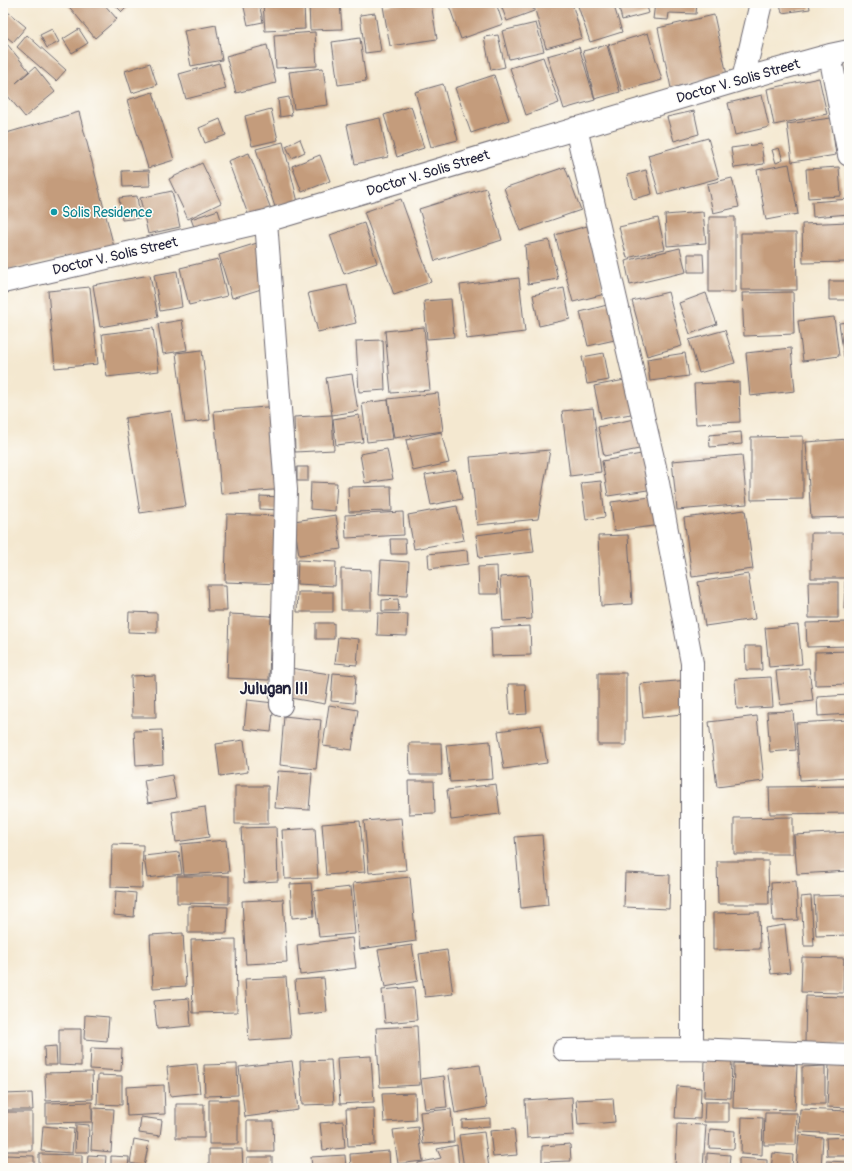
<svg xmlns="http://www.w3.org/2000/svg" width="852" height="1171" viewBox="0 0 852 1171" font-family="Pangolin,sans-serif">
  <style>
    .building { fill: #c49c7b }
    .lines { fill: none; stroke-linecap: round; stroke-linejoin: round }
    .minor-casing { stroke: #6c676f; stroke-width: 24 }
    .minor { stroke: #fff; stroke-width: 22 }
    .culture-dot { fill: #0f9aa8; stroke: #fdfcf7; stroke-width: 1.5 }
    .labels { text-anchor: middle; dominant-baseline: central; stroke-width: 3; stroke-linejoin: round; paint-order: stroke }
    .street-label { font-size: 14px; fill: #22223b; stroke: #fdfcf7 }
    .culture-label { font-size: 14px; fill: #0d838f; stroke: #fdfcf7; text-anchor: start }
    .quarter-label { font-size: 16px; font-weight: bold; fill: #22223b; stroke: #fdfcf7 }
  </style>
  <rect width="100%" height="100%" fill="#fdfcf7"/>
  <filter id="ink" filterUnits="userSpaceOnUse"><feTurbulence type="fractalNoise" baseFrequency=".025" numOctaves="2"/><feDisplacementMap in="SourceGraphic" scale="8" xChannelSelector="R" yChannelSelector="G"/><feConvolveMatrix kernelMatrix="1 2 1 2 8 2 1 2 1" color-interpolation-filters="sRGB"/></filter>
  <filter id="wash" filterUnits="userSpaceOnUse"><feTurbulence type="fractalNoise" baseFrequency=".012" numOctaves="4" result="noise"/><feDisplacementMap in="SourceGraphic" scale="16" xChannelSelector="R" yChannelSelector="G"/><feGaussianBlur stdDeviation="0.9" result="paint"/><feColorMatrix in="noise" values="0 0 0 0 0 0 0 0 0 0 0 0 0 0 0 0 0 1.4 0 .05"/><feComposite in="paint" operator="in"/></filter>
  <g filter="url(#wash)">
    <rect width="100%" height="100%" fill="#f4e8d0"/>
    <g id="blocks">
      <path class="building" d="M66,3H103L117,19L95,38Z
        M113,3H131L122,12Z
        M243,3H259L263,22L248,25Z
        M263,3H304L305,29L265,31Z
        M309,3H340L342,29L310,30Z
        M402,3H431L437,39L390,46L383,6Z
        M448,3H496L503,24L461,39Z
        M500,3H530L534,11L507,21Z
        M533,3H572L582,38L546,48Z
        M577,3H613L622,32L590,42Z
        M618,3H646L649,13L622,20Z
        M655,3H697L696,14L669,13L668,20L653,19Z
        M780,3H809L810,9L782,13Z
        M3,8L26,27L13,42L3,34Z
        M375,13L381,51L365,53L360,15Z
        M714,15L727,75L671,88L658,28Z
        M536,23L544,51L509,59L502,31Z
        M216,25L222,60L191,66L184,31Z
        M52,29L59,42L47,48L40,35Z
        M79,29L88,43L72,53L63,39Z
        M315,32L317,66L276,68L274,35Z
        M648,33L662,80L622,91L608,45Z
        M27,35L66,70L56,81L17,47Z
        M498,35L505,67L491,70L484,37Z
        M360,38L366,81L338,85L332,42Z
        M3,39L29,71L16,83L35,67L55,92L25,117L3,90Z
        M267,45L276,83L236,93L226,56Z
        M607,45L620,92L595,99L583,51Z
        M579,47L595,100L564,109L547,56Z
        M543,57L559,103L526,115L510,68Z
        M150,63L157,85L132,93L125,71Z
        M219,63L226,89L186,99L179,74Z
        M323,68L328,105L294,109L289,72Z
        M494,75L509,120L471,133L455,88Z
        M819,78L827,114L774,125L767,89Z
        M443,84L458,140L431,147L415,92Z
        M153,92L174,160L148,168L127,100Z
        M762,95L769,127L735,135L728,103Z
        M289,97L292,115L280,117L278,99Z
        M411,106L424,148L397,157L384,115Z
        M271,109L278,140L252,146L245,116Z
        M694,111L699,134L674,141L667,117Z
        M79,112L114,247L3,271V134Z
        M380,118L388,157L355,164L347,125Z
        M831,118L836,155L792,162L787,124Z
        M220,119L226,135L205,143L199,128Z
        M708,138L719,178L659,194L648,155Z
        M300,139L305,152L292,158L286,146Z
        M283,142L298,202L275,207L256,149Z
        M761,144L764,164L734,168L731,148Z
        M779,148L783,160L776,163L772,150Z
        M249,153L271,209L249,217L228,161Z
        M320,155L330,181L302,192L292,166Z
        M202,163L221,203L188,219L169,179Z
        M789,164L798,214L766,220L757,170Z
        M565,167L581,210L520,231L504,188Z
        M839,167L841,196L808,198L806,169Z
        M149,170L150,186L123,187L122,171Z
        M646,170L652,194L633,199L627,175Z
        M732,178L739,207L713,213L707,184Z
        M486,188L502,240L435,261L419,209Z
        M172,191L180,227L148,234L140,198Z
        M137,196L140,218L122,220L119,198Z
        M401,199L431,282L394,295L364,212Z
        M849,199V214L813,217L812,202Z
        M218,210L223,226L197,235L191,219Z
        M703,212L706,243L667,246L665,215Z
        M709,217H735V292H709Z
        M658,218L665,249L627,258L619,227Z
        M848,222L849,262L803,263L802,224Z
        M364,223L377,263L344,274L330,235Z
        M587,226L605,294L573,302L555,235Z
        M741,233H796L797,290H741Z
        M549,240L558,279L528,284L525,245Z
        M257,243L271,286L232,298L219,255Z
        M680,248L686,272L630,285L625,261Z
        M688,254H703L704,272H688Z
        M218,259L227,296L189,305L180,268Z
        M177,271L182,307L160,311L154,275Z
        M150,275L158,317L100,327L93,285Z
        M519,278L525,332L466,339L460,285Z
        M829,281H849V300H829Z
        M347,285L356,323L318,332L308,293Z
        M90,287L98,364L55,368L48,291Z
        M564,288L570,319L539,326L533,295Z
        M668,292L682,346L647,356L632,301Z
        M793,292L794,334L744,336L742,293Z
        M706,293L717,324L690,334L679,303Z
        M451,299L454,337L427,339L424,301Z
        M611,304L619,339L588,346L580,312Z
        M834,317L839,356L803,361L798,321Z
        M182,320L187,350L163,354L158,324Z
        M849,322V356L844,357L839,323Z
        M424,327L430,390L391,393L385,331Z
        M153,328L159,371L107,377L102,334Z
        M725,330L735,363L699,373L689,340Z
        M383,340L385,390L359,392L356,341Z
        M791,348L795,391L750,396L746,353Z
        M202,350L210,420L185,423L176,353Z
        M604,353L609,380L587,384L582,357Z
        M685,353L689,376L650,381L647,359Z
        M352,374L358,411L332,415L326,378Z
        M630,379L637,413L601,419L594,386Z
        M739,382L740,422L696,424L694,384Z
        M438,393L443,431L394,438L388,399Z
        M388,400L393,439L367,442L362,403Z
        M279,406L286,489L221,494L214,411Z
        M593,408L601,472L570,476L562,411Z
        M171,411L186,506L140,513L125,418Z
        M332,415L334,450L295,452L294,417Z
        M359,415L363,442L336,445L333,419Z
        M638,418L644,448L604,456L598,427Z
        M441,432L449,463L413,471L406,440Z
        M741,432L742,444L710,447L709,435Z
        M803,436V499L751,500V437Z
        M849,439V517L811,518L806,442Z
        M387,449L393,479L365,483L360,454Z
        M550,450L538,519L477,525L470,457Z
        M647,453L654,489L608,496L602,461Z
        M742,455L747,504L677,510L672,461Z
        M297,467H308V481H297Z
        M456,470L462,499L431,505L425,475Z
        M601,481L605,517L586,520L581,483Z
        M311,482L337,483L335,511L310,509Z
        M391,486L392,511L349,512L348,487Z
        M260,496L281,497V510L260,509Z
        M659,496L662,525L614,531L611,502Z
        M457,506L464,540L414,549L408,515Z
        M745,510L753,569L692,577L684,518Z
        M403,512L404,535L346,538L345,515Z
        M227,514L282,516L280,584L225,582Z
        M336,515L341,549L299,555L294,521Z
        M531,528L534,552L479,558L476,535Z
        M811,533H849V578H811Z
        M628,535L632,604L601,606L598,536Z
        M390,539H405L406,554H391Z
        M467,550L468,564L429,569L428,554Z
        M298,560L336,562L335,586L297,584Z
        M381,560L409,562L407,596L379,595Z
        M497,566L498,594H479L478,567Z
        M341,569L371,570V610H341Z
        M748,574L755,619L705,626L698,582Z
        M529,575L532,619L503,621L500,577Z
        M845,581H849V609H844Z
        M808,582H838V618H809Z
        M207,585H226L227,611H208Z
        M298,592H333V612H297Z
        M398,599L399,611H382V600Z
        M129,612L157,613V633L128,632Z
        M378,613L408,614L407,636L377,635Z
        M229,614L271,616L269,680L227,678Z
        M849,622V646L807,647L806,623Z
        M316,623H334V639H316Z
        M798,625L802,664L769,667L765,628Z
        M530,626L531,655L492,656L491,628Z
        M338,637L359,639L357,665L335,663Z
        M745,646H761L762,670H746Z
        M849,651V684L815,685V652Z
        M290,668L330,674L325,704L285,697Z
        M809,668L813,701L780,705L776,671Z
        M333,673L356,675L354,703L331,701Z
        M598,673H626V745H598Z
        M155,675L156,717H132L131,676Z
        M771,677L773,707L737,709L735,679Z
        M689,680L692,713L643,718L640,684Z
        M508,684H525L527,714L510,715Z
        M849,695V714L818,716L817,697Z
        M247,700L274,703L271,732L244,729Z
        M329,705L358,710L352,750L323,746Z
        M793,711L796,750L770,752L767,712Z
        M284,716L321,720L316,769L280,765Z
        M757,716L764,781L717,787L709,722Z
        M849,720V777L800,780L796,723Z
        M541,725L547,763L504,769L498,731Z
        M162,730L163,764L136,766L134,731Z
        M244,740L248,772L220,776L216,744Z
        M490,741L493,779L450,782L446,745Z
        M409,743H441L442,775H410Z
        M278,771L312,773L309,810L275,808Z
        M172,775L176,798L148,803L144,780Z
        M408,781H434L435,813L409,814Z
        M496,784L500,814L451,820L447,790Z
        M235,786H268V824H235Z
        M849,786V813L770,814L769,787Z
        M205,807L209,837L176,842L172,812Z
        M793,817V854H734V818Z
        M401,818L406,870L369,873L364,821Z
        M360,821L365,872L326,875L322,824Z
        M276,827L278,881L244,883L241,828Z
        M315,828L318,878L285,879L282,830Z
        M849,832V871L797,874L794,835Z
        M542,835L548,905L521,908L515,837Z
        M226,840L229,872L184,875L181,844Z
        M112,844L143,845L142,888L111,887Z
        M179,852L182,874L147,878L144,856Z
        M717,861H768L769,904H718Z
        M625,873L670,875L669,909L624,907Z
        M177,876H229V904L177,903Z
        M410,877L416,941L360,949L353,883Z
        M796,881L798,920L773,921L771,883Z
        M311,883L314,916L292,918L290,884Z
        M351,887L355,934L319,937L314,891Z
        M116,891L136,893L134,917L114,915Z
        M849,895V935L816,936L814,896Z
        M811,896L814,946H804L801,897Z
        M283,899L287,962L246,964L242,901Z
        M188,906L228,907L227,933H188Z
        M759,912L760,949L713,950V913Z
        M785,925L790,972L771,974L765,928Z
        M183,933L186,986L153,988L150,935Z
        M352,938L356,968L300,975L297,945Z
        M236,939L237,1012L193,1013L191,940Z
        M412,945L418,981L385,987L378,950Z
        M447,950L453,994L425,997L419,954Z
        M802,957L844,958L843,993L801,992Z
        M286,977L291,1038L249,1041L245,979Z
        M324,978L327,1012L298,1015L295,980Z
        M414,987L417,1020L385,1023L382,990Z
        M806,996L849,997V1044L805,1043Z
        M189,998L191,1026L157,1029L154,1001Z
        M85,1015L109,1017L107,1041L84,1039Z
        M417,1026L420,1085L380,1087L376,1028Z
        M59,1029H81V1066L59,1065Z
        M56,1046L57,1065H45L44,1047Z
        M91,1048L122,1049L121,1071L90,1069Z
        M371,1056L374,1102L340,1104L337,1058Z
        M705,1058H732L731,1098L704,1097Z
        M331,1060L334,1104L302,1105L300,1061Z
        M292,1061L298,1110L245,1117L239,1067Z
        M734,1063L797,1065L795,1110L733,1108Z
        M197,1064L200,1093L170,1096L167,1067Z
        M237,1064L238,1095L205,1096L204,1065Z
        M480,1065L487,1107L455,1113L448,1069Z
        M829,1065L849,1066V1108L827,1107Z
        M825,1066V1104H802V1067Z
        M92,1072L93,1099L46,1101L45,1073Z
        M98,1075L122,1076V1105L97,1104Z
        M444,1076L447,1107L425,1109L421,1079Z
        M164,1085L165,1114L127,1116L126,1087Z
        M677,1086L701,1088L700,1119L675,1118Z
        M32,1093L33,1110H3V1094Z
        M415,1093L416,1120L384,1122L382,1094Z
        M572,1097L574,1135L527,1138L525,1100Z
        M613,1098L615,1122L578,1125L576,1100Z
        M209,1100H238V1144H209Z
        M92,1102V1122L46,1123V1103Z
        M705,1102H729V1122H704Z
        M176,1104H204V1138H176Z
        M93,1108L114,1109L111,1152L91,1150Z
        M374,1108L375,1145L348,1146L346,1109Z
        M451,1109L454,1142L423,1144L420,1112Z
        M800,1109L849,1111V1134L799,1132Z
        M3,1112H32V1151H3Z
        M765,1113H797L796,1145H764Z
        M141,1117L162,1120L160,1136L139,1133Z
        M742,1117L763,1118L762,1155L741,1154Z
        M490,1118V1126L462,1128V1120Z
        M247,1121H273L274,1152H247Z
        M343,1121L345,1148L323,1150L320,1123Z
        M76,1124L89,1125L88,1152H75Z
        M677,1124L706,1125L703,1168H675Z
        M43,1126L74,1129L72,1153L41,1151Z
        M418,1127L423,1161L398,1164L393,1130Z
        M514,1129L517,1155L493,1157L490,1131Z
        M710,1129L735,1131L734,1149L709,1148Z
        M484,1132L489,1168H464L459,1135Z
        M799,1135L823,1138L821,1168H796Z
        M849,1137V1156H827L826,1138Z
        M134,1139L149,1142L144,1166L130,1163Z
        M570,1144L571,1161L542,1162V1146Z
        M457,1145L459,1168H418V1163L441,1158L437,1149Z
        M209,1149H242L243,1168H209Z
        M389,1151L390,1168H351L350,1154Z
        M707,1153L730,1155L729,1168H707Z
        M773,1153L793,1155L792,1168H771Z
        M39,1154L82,1155V1168H39Z
        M3,1155L34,1156V1168H3Z
        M88,1155L106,1156L105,1168H87Z
        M345,1155L346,1168H312L311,1157Z
        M111,1156L129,1157L128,1168H111Z
        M247,1157H272V1168H247Z
        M739,1158L767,1160V1168H739Z
        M826,1161L849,1162V1168H826Z"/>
    </g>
  </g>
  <g filter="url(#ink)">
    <use href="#blocks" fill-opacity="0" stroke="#6c676f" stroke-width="1"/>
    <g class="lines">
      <defs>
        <path id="minor" d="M830,55L849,155
          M743,79L761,3
          M576,128L655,467L692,663V1049
          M266,221L286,490L281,705
          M3,282L266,221L743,79L830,55L849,51
          M564,1050L692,1049L849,1055"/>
      </defs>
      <use href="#minor" class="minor-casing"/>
      <use href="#minor" class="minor"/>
    </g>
  </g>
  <circle class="culture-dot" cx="54" cy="212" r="4"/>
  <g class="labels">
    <g class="street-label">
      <text transform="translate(738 81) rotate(-16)">Doctor V. Solis Street</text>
      <text transform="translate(428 173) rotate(-17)">Doctor V. Solis Street</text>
      <text transform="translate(115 256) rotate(-13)">Doctor V. Solis Street</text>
    </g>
    <g class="culture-label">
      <text x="62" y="212">Solis Residence</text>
    </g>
    <g class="quarter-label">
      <text x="274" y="689">Julugan III</text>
    </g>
  </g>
  <rect width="852" height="1171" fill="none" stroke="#fdfcf7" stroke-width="16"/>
</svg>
